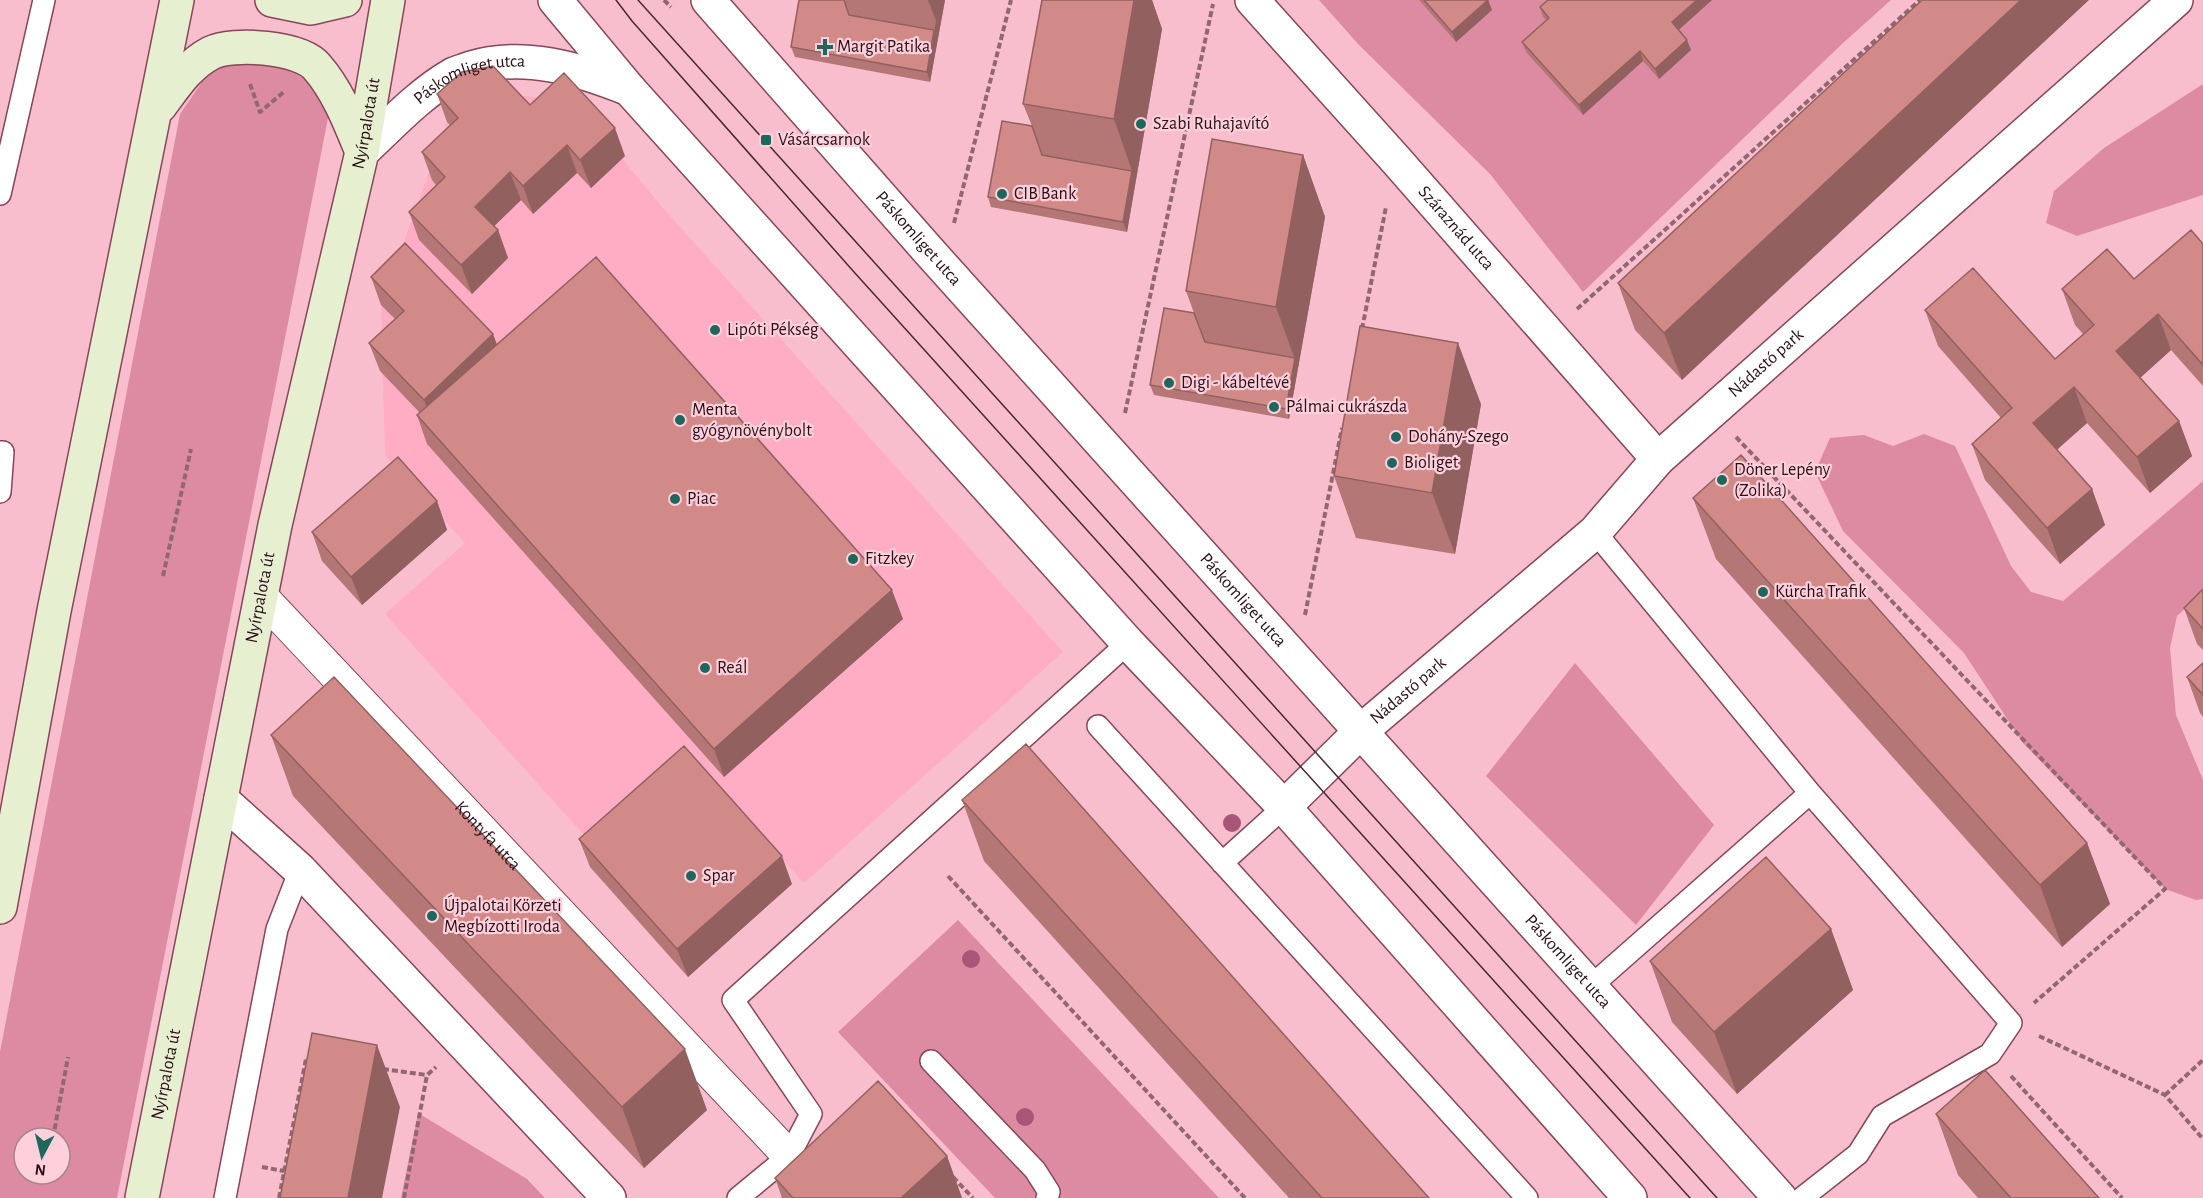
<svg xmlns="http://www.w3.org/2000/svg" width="2203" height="1198" viewBox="0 0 2203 1198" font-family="'Alegreya Sans',sans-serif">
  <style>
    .built { fill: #feadc4 }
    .green { fill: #dd8ba3; fill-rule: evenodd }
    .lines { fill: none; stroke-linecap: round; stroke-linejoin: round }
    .service-casing { stroke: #85475a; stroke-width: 24 }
    .pedestrian-casing { stroke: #85475a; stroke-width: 34 }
    .minor-casing { stroke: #85475a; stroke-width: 36 }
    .tertiary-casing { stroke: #85475a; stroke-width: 36 }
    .secondary-casing { stroke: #85475a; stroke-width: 36 }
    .path { stroke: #926774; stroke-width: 4; stroke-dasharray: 6 3; stroke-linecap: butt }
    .service { stroke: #fff; stroke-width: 21 }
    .pedestrian { stroke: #fff; stroke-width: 32 }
    .minor { stroke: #fff; stroke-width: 33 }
    .tertiary { stroke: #fff; stroke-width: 33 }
    .secondary { stroke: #e7efd1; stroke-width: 33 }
    .tram { stroke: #482933; stroke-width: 1.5 }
    .tree { fill: #a75677 }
    .wall { fill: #b47775 }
    .shaded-wall { fill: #92615f }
    .building { fill: #d18a88; stroke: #92615f; stroke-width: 1.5 }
    .poi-dot { fill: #1f675c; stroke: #fdd0dc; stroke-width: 2 }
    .labels { text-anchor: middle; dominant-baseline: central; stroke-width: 4.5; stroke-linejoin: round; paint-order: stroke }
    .poi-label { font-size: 18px; fill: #290f18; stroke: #fdd0dc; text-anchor: start }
    .street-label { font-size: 18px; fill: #290f18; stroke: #fdd0dc }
  </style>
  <rect width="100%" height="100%" fill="#f9bece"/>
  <path class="built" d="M504,94L575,101L662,207L1063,652L804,883L690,757L592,844L385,614L465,543L385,455L381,305L447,122Z"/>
  <path class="green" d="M1319,0H1891L1843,43L1583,292L1490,174L1359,45Z
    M253,57L285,62L311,82L329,113L117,1198H0V1052L180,114L209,72ZM24,1138H60V1174H24Z
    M2203,84V195L2077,236L2046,223L2054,191L2104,148Z
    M1924,434L1955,446L2011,566L2031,592L2063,601L2203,481V592L2177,616L2170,648L2176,715L2203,780V899L2196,900L2165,889L2023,743L1964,653L1843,531L1815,472L1830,438L1864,435L1893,446Z
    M1575,663L1714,825L1636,925L1486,776Z
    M958,920L1219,1198H995L838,1032Z
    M418,1113L527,1179L545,1198H401Z"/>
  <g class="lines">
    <defs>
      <path id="service" d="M0,194L44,0
        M0,452H3L0,492
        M1595,532L1810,793L2011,1023L1990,1054L1882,1116L1858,1154L1802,1198
        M1098,726L1527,1198
        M1222,863L1284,807
        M1590,987L1810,793
        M931,1061L1035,1170L1049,1192L1047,1198
        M225,1198L277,929L300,870
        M738,1198L789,1156L811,1114L733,1000L1128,643"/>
      <g id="pedestrian">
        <path id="s1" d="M261,596L789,1156"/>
      </g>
      <g id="minor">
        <path id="s2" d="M1252,0L1396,160L1658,459"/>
        <path id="s3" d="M1361,731L1595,532L1658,459L2176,0"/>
        <path d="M221,799L300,870L609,1198"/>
      </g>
      <g id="tertiary">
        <path d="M555,0L629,89L1128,643L1284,807L1630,1198"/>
        <path id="s4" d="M708,0L927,249L1780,1198"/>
        <path id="s5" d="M362,152C391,125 419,94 454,74C459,72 466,70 471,68C524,52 579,69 629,89"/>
        <path d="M1284,807L1361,731"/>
      </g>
      <g id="secondary">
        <path d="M272,0L311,8L345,0"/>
        <path d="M160,106C175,86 188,65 211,53C233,42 301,47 317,67C338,91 350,123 362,152"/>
        <path d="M0,907L54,611L177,0"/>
        <path id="s6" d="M142,1198L275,525L362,152L388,0"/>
      </g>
    </defs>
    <use href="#service" class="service-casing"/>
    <use href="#pedestrian" class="pedestrian-casing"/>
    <use href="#minor" class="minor-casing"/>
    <use href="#tertiary" class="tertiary-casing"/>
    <use href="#secondary" class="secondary-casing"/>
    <path class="path" d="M664,0L671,7
      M250,84L260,112L285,91
      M954,223L1011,0
      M1577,309L1920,0
      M1362,329L1386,207
      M1125,413L1213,4
      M1736,437L2165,889L2034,1003
      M163,576L191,449
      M1305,615L1342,428
      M948,876L1245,1198
      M2039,1036L2165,1095L2203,1139
      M383,1069L427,1075
      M2011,1076L2122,1198
      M2165,1095L2203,1060
      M53,1138L68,1057
      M262,1167L284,1171
      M953,1177L973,1198
      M279,1198L306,1059H311
      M404,1198L427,1075L436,1067"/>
    <use href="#service" class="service"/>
    <use href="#pedestrian" class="pedestrian"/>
    <use href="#minor" class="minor"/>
    <use href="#tertiary" class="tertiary"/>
    <use href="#secondary" class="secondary"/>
    <path class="tram" d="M616,0L632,21L854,272L1690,1198
      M638,0L1717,1198"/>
  </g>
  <g class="tree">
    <circle cx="1232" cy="823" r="9"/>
    <circle cx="971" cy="959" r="9"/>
    <circle cx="1025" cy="1117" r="9"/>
  </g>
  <path class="wall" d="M799,0H945L930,82L795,57L791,47Z
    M1042,0H1152L1162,29L1127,232L991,207L988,197L1032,126L1023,104Z
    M1419,0H1488L1492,10L1456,42Z
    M1548,0H1712L1679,30L1691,50L1659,79L1643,61L1583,115L1526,52L1522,42L1546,21L1543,17L1540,7Z
    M1922,0L1682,380L1635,330L1618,283Z
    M437,94L530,105L625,156L591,188L577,173L533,214L521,200L494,226L498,230L508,258L472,294L419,240L409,212L436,185L432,180L422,152L450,125L447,122Z
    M1303,155L1325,217L1289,419L1154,395L1150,385L1194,313L1186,291Z
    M2203,244V386L2171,350L2140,378L2179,421L2192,456L2150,493L2087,423L2057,450L2092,489L2105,525L2060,564L1985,480L1972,444L2001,418L1938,346L1925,310L2055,359L2083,334L2075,325L2062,289L2134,279Z
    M371,277L493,334L497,345L903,619L724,777L427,444L417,415L420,413L380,371L369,343L395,319L381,305Z
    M1481,404L1455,554L1356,538L1334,476Z
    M1693,498L2087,843L2110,904L2062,947L1716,559Z
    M437,501L447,530L362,605L322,561L312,532Z
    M2203,589V650L2197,644L2184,608Z
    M2203,663V717L2200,713L2187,677Z
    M271,735L707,1110L644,1168L293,796Z
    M962,800L1429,1198H1289L984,861Z
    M579,839L792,884L688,977L590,867Z
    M1831,929L1853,990L1737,1094L1672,1022L1650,961Z
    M1936,1114L2099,1198H1978L1958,1175Z
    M947,1156L962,1198H782L775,1178Z"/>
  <path class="shaded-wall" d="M928,0H945L930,82L927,72L936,21Z
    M1134,0H1152L1162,29L1127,232L1123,222L1132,171L1114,119Z
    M1488,0L1492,10L1456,42L1452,32Z
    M1697,0H1712L1676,32L1672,22Z
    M2021,0H2089L1682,380L1664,333Z
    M1687,40L1691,50L1659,79L1655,69Z
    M1640,51L1643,61L1583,115L1579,105Z
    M615,128L625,156L591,188L580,160Z
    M567,145L577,173L533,214L523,186Z
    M1303,155L1325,217L1298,368L1276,307Z
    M510,172L521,200L485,235L475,207Z
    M498,230L508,258L472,294L461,265Z
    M2158,314L2171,350L2130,387L2116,351Z
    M493,334L503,362L434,428L424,400Z
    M1458,343L1481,404L1455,554L1432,493Z
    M1295,358L1298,368L1289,419L1286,409Z
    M2074,387L2087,423L2046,459L2033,423Z
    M2179,421L2192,456L2150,493L2137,457Z
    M2092,489L2105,525L2060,564L2047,528Z
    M437,501L447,530L362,605L351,577Z
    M892,590L903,619L724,777L714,749Z
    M2087,843L2110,904L2062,947L2040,885Z
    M782,856L792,884L688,977L677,949Z
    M1831,929L1853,990L1737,1094L1714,1032Z
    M377,1045L400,1107L382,1198H348Z
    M685,1049L707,1110L644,1168L622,1107Z
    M947,1156L962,1198H901Z"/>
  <path class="building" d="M799,0H844L849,15L934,30L927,72L791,47Z
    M1042,0H1134L1114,119L1023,104Z
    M1424,0H1488L1452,32Z
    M1548,0H1697L1672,22L1687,40L1655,69L1640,51L1579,105L1522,42L1549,18L1540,7Z
    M1922,0H2021L1664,333L1618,283Z
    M493,66L530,105L564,73L615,128L580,160L567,145L523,186L510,172L475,207L498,230L461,265L409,212L445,177L422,152L458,118L437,94L462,72Z
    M1002,121L1032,126L1042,155L1132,171L1123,222L988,197Z
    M1212,139L1303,155L1276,307L1186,291Z
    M2191,230L2203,244V365L2158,314L2116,351L2179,421L2137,457L2074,387L2033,423L2092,489L2047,528L1972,444L2012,408L1925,310L1973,268L2055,359L2094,325L2062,289L2107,249L2134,279Z
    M405,243L493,334L424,400L369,343L404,311L371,277Z
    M596,257L892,590L714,749L417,415Z
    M1164,308L1194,313L1205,342L1295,358L1286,409L1150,385Z
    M1360,326L1458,343L1432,493L1334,476Z
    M1741,455L2087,843L2040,885L1693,498Z
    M398,457L437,501L351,577L312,532Z
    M2203,589V629L2184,608Z
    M2203,663V695L2187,677Z
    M334,677L685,1049L622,1107L271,735Z
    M1026,744L1429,1198H1322L962,800Z
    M684,746L782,856L677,949L579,839Z
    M1766,857L1831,929L1714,1032L1650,961Z
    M312,1033L377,1045L348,1198H280Z
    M1985,1070L2099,1198H2011L1936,1114Z
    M878,1081L947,1156L901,1198H793L775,1178Z"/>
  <g class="poi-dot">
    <path d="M822 38h6v6h6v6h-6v6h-6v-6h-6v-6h6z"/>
    <circle cx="1141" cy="124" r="6"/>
    <rect x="760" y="134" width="12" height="12" rx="3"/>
    <circle cx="1002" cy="194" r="6"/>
    <circle cx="715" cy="330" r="6"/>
    <circle cx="1169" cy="383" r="6"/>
    <circle cx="1274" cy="407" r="6"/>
    <circle cx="680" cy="420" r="6"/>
    <circle cx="1396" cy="437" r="6"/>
    <circle cx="1392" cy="463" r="6"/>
    <circle cx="1722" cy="480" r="6"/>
    <circle cx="675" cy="499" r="6"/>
    <circle cx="853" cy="559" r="6"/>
    <circle cx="1763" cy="592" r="6"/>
    <circle cx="705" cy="668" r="6"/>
    <circle cx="691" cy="876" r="6"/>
    <circle cx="432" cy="916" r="6"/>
  </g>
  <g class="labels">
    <g class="poi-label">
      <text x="837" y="47">Margit Patika</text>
      <text x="1153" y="124">Szabi Ruhajavító</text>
      <text x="778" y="140">Vásárcsarnok</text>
      <text x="1014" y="194">CIB Bank</text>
      <text x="727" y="330">Lipóti Pékség</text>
      <text x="1181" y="383">Digi - kábeltévé</text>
      <text x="1286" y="407">Pálmai cukrászda</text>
      <text x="692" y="410">Menta<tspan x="692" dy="21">gyógynövénybolt</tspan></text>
      <text x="1408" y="437">Dohány-Szego</text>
      <text x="1404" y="463">Bioliget</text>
      <text x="1734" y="470">Döner Lepény<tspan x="1734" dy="21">(Zolika)</tspan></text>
      <text x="687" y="499">Piac</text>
      <text x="865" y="559">Fitzkey</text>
      <text x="1775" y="592">Kürcha Trafik</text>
      <text x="717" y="668">Reál</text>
      <text x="703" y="876">Spar</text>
      <text x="444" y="906">Újpalotai Körzeti<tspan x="444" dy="21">Megbízotti Iroda</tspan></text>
    </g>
    <g class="street-label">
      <text stroke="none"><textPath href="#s5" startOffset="134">Páskomliget utca</textPath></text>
      <text stroke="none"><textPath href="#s6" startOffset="1098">Nyírpalota út</textPath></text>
      <text stroke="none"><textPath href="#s2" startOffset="306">Száraznád utca</textPath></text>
      <text stroke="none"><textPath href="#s4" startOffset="318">Páskomliget utca</textPath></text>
      <text stroke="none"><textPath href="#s3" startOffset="548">Nádastó park</textPath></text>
      <text stroke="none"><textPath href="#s6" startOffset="612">Nyírpalota út</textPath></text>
      <text stroke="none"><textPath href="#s4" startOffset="804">Páskomliget utca</textPath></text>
      <text stroke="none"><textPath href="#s3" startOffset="62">Nádastó park</textPath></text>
      <text stroke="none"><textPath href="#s1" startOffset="330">Kontyfa utca</textPath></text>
      <text stroke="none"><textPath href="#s4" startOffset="1290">Páskomliget utca</textPath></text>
      <text stroke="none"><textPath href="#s6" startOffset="126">Nyírpalota út</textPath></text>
    </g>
  </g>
  <g transform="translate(42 1156) rotate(187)"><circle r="28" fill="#fdd0dc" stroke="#a8838e" stroke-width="1.5"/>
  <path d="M0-4.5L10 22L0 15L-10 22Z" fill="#1f675c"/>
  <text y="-9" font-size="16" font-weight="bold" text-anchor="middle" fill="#290f18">N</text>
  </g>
</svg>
